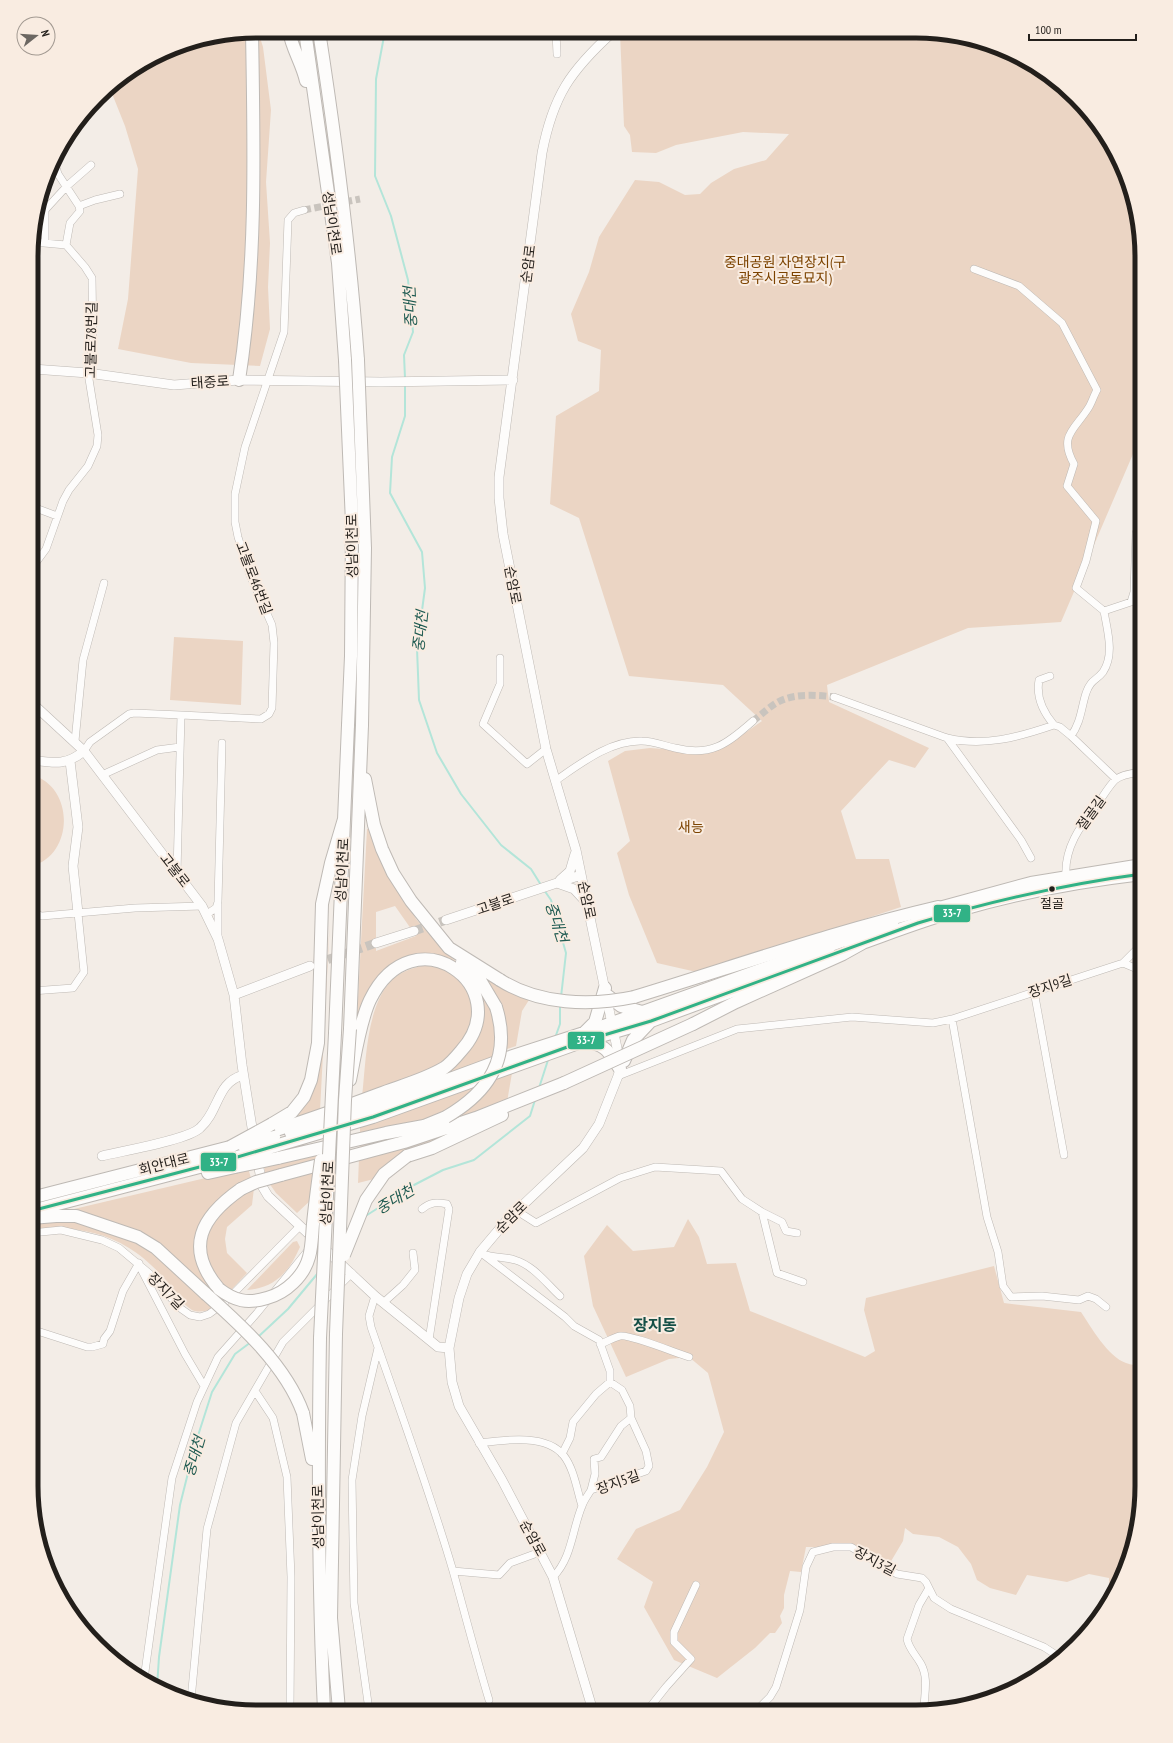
<svg xmlns="http://www.w3.org/2000/svg" width="1173" height="1743" viewBox="0 0 1173 1743" font-family="'PT Sans Narrow','Noto Sans KR',sans-serif">
  <style>
    .green { fill: #ebd5c4; fill-rule: evenodd }
    .lines { fill: none; stroke-linecap: round; stroke-linejoin: round }
    .stream { stroke: #b3e5d9; stroke-width: 2 }
    .minor-tunnel { stroke: #c9c4be; stroke-width: 7; stroke-dasharray: 7 3.5; stroke-linecap: butt }
    .tertiary-tunnel { stroke: #c9c4be; stroke-width: 9; stroke-dasharray: 9 4.5; stroke-linecap: butt }
    .minor-casing { stroke: #beb9b4; stroke-width: 8 }
    .tertiary-casing { stroke: #beb9b4; stroke-width: 10 }
    .primary-casing { stroke: #beb9b4; stroke-width: 14 }
    .trunk-casing { stroke: #beb9b4; stroke-width: 14 }
    .minor { stroke: #fdfcfb; stroke-width: 7 }
    .tertiary { stroke: #fdfcfb; stroke-width: 9 }
    .primary { stroke: #fdfcfb; stroke-width: 12 }
    .trunk { stroke: #fdfcfb; stroke-width: 12 }
    .trunk-bridge-casing { stroke: #beb9b4; stroke-width: 14; stroke-linecap: butt }
    .trunk-bridge { stroke: #fdfcfb; stroke-width: 12 }
    .bus-1-casing { stroke: #f9ece1; stroke-width: 6 }
    .bus-1 { stroke: #31b286; stroke-width: 3 }
    .bus-dot { fill: #231f1b; stroke: #f9ece1; stroke-width: 1.5 }
    .labels { text-anchor: middle; dominant-baseline: central; stroke-width: 4; stroke-linejoin: round; paint-order: stroke }
    .bus-label { font-size: 13px; fill: #231f1b; stroke: #f9ece1 }
    .street-label { font-size: 14px; fill: #231f1b; stroke: #f9ece1 }
    .park-label { font-size: 14px; fill: #7c4300; stroke: #f9ece1 }
    .water-label { font-size: 15px; font-style: italic; fill: #1f5b52; stroke: #f9ece1 }
    .quarter-label { font-size: 16px; font-weight: bold; fill: #154f46; stroke: #f9ece1 }
    .rim { fill: none; stroke: #231f1b; stroke-width: 5 }
    .line-badge { stroke: #f9ece1; stroke-width: 1.5 }
    .badge-label { font-size: 11px; text-anchor: middle; font-weight: bold; fill: #fff }
  </style>
  <rect width="100%" height="100%" fill="#f3ede7"/>
  <path class="green" d="M258,31L263,47L271,110L266,182L270,243L268,287L270,329L260,366L191,363L118,349L128,299L138,169L125,126L109,86L184,43Z
    M622,32L945,33L1002,48L1054,78L1095,120L1125,171L1142,257V433L1061,622L968,628L827,685L829,702L929,748L915,768L889,760L841,811L856,859H889L901,907L701,973L657,963L629,895L617,853L630,841L608,761L625,751L650,748L704,752L732,742L762,721L723,685L629,676L579,518L550,504L556,416L599,391L601,350L578,341L571,314L589,272L599,237L635,180L659,182L685,195L700,194L711,183L734,169L766,160L789,134L743,132L676,145L656,153L632,152L630,135L624,126L620,33Z
    M174,637L243,641L241,705L170,700Z
    M32,775C75,787 74,855 32,866Z
    M367,829H371L398,888L416,919L444,951L469,973L494,1014L496,1036L493,1058L414,1086L459,1061L476,1041L481,1018L460,969L403,962L358,1020L357,1017ZM395,906L416,936L376,951V912Z
    M330,920L320,1111L280,1125L301,1104L323,1028Z
    M421,966C439,965 460,972 467,989C469,994 474,1001 474,1006C475,1065 406,1080 362,1097C366,1062 366,1011 389,983C397,973 410,969 421,966Z
    M482,976L529,1000L522,1011L516,1046L504,1050Z
    M512,1073L507,1102L359,1152L360,1142L460,1114L482,1098L495,1078Z
    M480,1085L469,1097L438,1117L360,1136V1125Z
    M468,1125L382,1177L358,1183L359,1158Z
    M318,1152L317,1162L265,1173L264,1165Z
    M248,1168L251,1178C215,1194 212,1212 197,1245L225,1300L220,1303L155,1244L57,1213Z
    M317,1169L313,1198L297,1213L276,1193L269,1183Z
    M254,1188L252,1205L227,1227L225,1239L227,1253L247,1273L230,1291C195,1264 199,1229 229,1200C235,1194 247,1191 254,1188Z
    M688,1219L699,1237L707,1264L736,1263L750,1311L865,1357L875,1351L864,1310L866,1298L994,1266L1004,1303L1081,1312C1091,1327 1108,1357 1126,1363C1131,1365 1137,1365 1142,1366L1141,1501L1140,1508L1135,1510L1129,1555L1118,1583H1109V1578L1089,1574L1067,1582L1027,1575L1016,1595L990,1588L977,1580L971,1564L958,1547L939,1537L913,1534L905,1528L903,1541L887,1568L858,1551L833,1547H806L801,1572L790,1571L784,1595V1608L780,1616L782,1623L775,1633H770L755,1648L717,1678L674,1660L644,1607L653,1582L617,1559L636,1529L680,1510L707,1467L724,1432L708,1373L689,1357L669,1359L626,1377L593,1306L584,1256L607,1225L633,1251L674,1247Z
    M74,1221C96,1225 130,1235 148,1248C170,1262 195,1289 213,1309C206,1311 199,1313 192,1310C182,1304 177,1293 170,1285C159,1272 144,1257 129,1248C99,1229 65,1226 31,1230V1222Z
    M297,1241L300,1247C289,1272 275,1288 247,1290L293,1242Z"/>
  <g class="lines">
    <path class="stream" d="M385,31L376,79L375,176L391,216L408,280L413,332L404,355L405,378
      M405,385V416L392,457L390,493L422,552L425,588L417,648L419,700L437,753L461,794L501,845L531,869L541,885
      M544,890L551,900L566,953L561,997
      M555,1038L560,1024V1005
      M539,1088L548,1060
      M364,1217L414,1185L443,1170L474,1160L530,1116L535,1100
      M258,1337L288,1309L318,1273
      M157,1687L159,1657L180,1505L195,1445L212,1392L235,1354L251,1342"/>
    <path class="minor-tunnel" d="M304,210L360,199
      M753,721C761,715 769,707 778,702C794,693 818,695 834,697"/>
    <path class="tertiary-tunnel" d="M414,931L446,920
      M315,964L376,943"/>
    <defs>
      <path id="minor" d="M556,32L557,54
        M79,206L95,200L120,194
        M33,242L66,245
        M45,243V210L67,186L91,165
        M974,269L1019,286L1062,323L1097,390C1094,395 1092,402 1089,407C1075,430 1058,435 1074,464L1067,486L1096,521L1086,561L1076,588L1104,611
        M33,507L57,516
        M32,568L46,549L63,501L69,490L88,466L97,446L98,435L88,373L93,342L92,278L85,267L66,245L70,223L80,211L79,206L58,174L55,164
        M500,658V684L483,724L527,764L546,749
        M1050,676L1039,680C1036,696 1043,712 1054,725
        M834,697L947,738C984,747 1019,737 1054,725L1060,727L1071,736
        M32,719L40,711
        M947,738L1021,840L1031,858
        M75,741L83,660L104,583
        M84,751L90,742L129,714L134,713L181,715
        M102,775L157,750L180,747
        M1116,779L1071,736C1081,722 1081,709 1086,693C1091,679 1096,681 1103,672C1115,654 1107,630 1104,611L1131,602L1134,592L1136,533
        M555,781C580,764 610,740 642,741C653,741 665,746 675,748C711,757 727,744 753,721
        M177,873L181,715L261,719L269,714L272,708L274,643L272,625L250,575L238,537L235,522V494L245,447L284,332L288,220L294,213L304,210
        M1066,876C1064,845 1083,823 1101,799C1105,793 1110,785 1115,780C1122,774 1134,773 1142,772
        M32,913L42,916L135,908L202,906
        M207,914L216,908L218,902L222,743
        M218,937V904
        M1123,963L1142,971
        M32,991L73,988L84,972L78,913
        M1034,991L1064,1155
        M952,1019L1123,963L1142,944
        M618,1076L737,1029L852,1017L933,1023L952,1019L987,1217L998,1252L1003,1286L1011,1297L1042,1296L1079,1300L1088,1296L1096,1299L1106,1307
        M422,1209C430,1202 437,1202 447,1204L449,1209L429,1340
        M517,1211L536,1223L620,1178L655,1167L721,1171L742,1199L762,1212L777,1273L803,1282
        M762,1212L782,1222L786,1231L797,1233
        M31,1233L61,1230L102,1240L119,1248L150,1274L180,1308L190,1315L200,1317L209,1314L224,1303L300,1226
        M480,1252L565,1317L574,1326L599,1340L610,1371V1382L622,1390L630,1406L631,1418L646,1451L649,1466L646,1471L591,1490C588,1495 584,1500 582,1506C572,1530 572,1558 553,1577
        M487,1255C497,1258 506,1257 515,1260C533,1265 547,1284 560,1296
        M140,1267L185,1354L204,1386
        M375,1296L369,1316L371,1327C399,1408 429,1489 453,1571C465,1614 476,1657 489,1700
        M383,1303L403,1285L415,1270L413,1253
        M31,1329L87,1347H92L103,1344L104,1339L110,1331L123,1291L139,1263
        M600,1344C607,1342 614,1337 620,1336C629,1334 676,1353 689,1357
        M255,1391L273,1418L287,1477L291,1577L290,1710
        M479,1443C503,1440 547,1433 564,1456C574,1469 577,1490 582,1506
        M562,1454L570,1438L573,1422L596,1394L610,1382
        M591,1490L595,1474L594,1459L601,1457L621,1426L631,1418
        M453,1571L499,1575L510,1563L540,1552
        M144,1679L172,1478L197,1402L218,1357L257,1313L310,1248
        M191,1700L207,1529L236,1423L283,1342L352,1273
        M369,1710L354,1603L352,1480L362,1416L378,1348
        M924,1710C924,1694 929,1679 921,1664C916,1655 909,1649 907,1639L919,1605L929,1588
        M647,1711L666,1687L691,1659L674,1642V1632L696,1585
        M755,1712L770,1697L776,1687L800,1610L806,1567L813,1552L833,1547H851L897,1574L922,1578L926,1582L934,1598L951,1609L1044,1647L1061,1658"/>
      <path id="tertiary" d="M33,369L88,373L174,385L239,380L381,382L513,380
        M32,703L84,751L202,906L218,939L234,995L310,966
        M32,760C54,763 66,766 84,751
        M70,761L78,827L73,866L78,913
        M560,880L570,871L575,854
        M557,883L574,889L586,902
        M446,920L581,875
        M376,943L414,931
        M234,995L242,1065L254,1140
        M102,1156C122,1151 188,1140 200,1128C220,1110 216,1083 243,1075
        M257,1156L262,1186L268,1196L375,1296L438,1347L449,1348
        M593,1711L553,1577L502,1480L459,1406L452,1382L449,1348L459,1298L467,1274L480,1252L507,1220L583,1148L599,1124L618,1076L620,1069L617,1048L576,850L546,749L503,534L499,498V477L542,153C553,96 570,71 613,32"/>
      <path id="primary" d="M928,911L1031,883L1142,865
        M851,947C888,934 925,919 963,909C1021,892 1082,881 1142,874
        M608,996L621,1006L642,1012
        M584,1033L892,923
        M584,1041L651,1021L830,955
        M624,1061L633,1040L650,1022"/>
      <path id="trunk" d="M289,31C292,49 302,63 306,81
        M305,31L338,263L345,360
        M319,31C336,141 350,249 358,360
        M239,380C257,265 254,148 252,32
        M365,779L374,825L382,849L393,873L411,901L449,948L500,980
        M462,962L480,980L496,1007
        M634,997C736,966 835,931 938,907
        M693,1024L736,1002L843,954L861,944
        M350,1029L362,725
        M335,1033L348,725
        M272,1124L292,1112L304,1097L311,1080L318,1043L322,904L331,863L344,819
        M273,1131C309,1120 344,1107 379,1094C400,1086 424,1080 444,1068C450,1064 456,1057 461,1051C519,987 413,911 370,1000C360,1021 355,1056 350,1080
        M291,1133L377,1106L507,1058L584,1033L595,1022L605,988
        M275,1146L373,1117L584,1041C608,1046 607,1050 620,1069
        M407,1156L432,1148L502,1115
        M278,1158L386,1133L424,1126L446,1117
        M208,1173L235,1167
        M281,1175L404,1142L476,1118L564,1083
        M31,1198L230,1147
        M31,1211L234,1158
        M31,1218L56,1216H76L138,1237L156,1248L206,1294
        M219,1289C184,1248 201,1217 241,1189
        M336,1334L331,1618L339,1710
        M320,1338C318,1463 318,1585 324,1710
        M303,1413L312,1459"/>
    </defs>
    <use href="#minor" class="minor-casing"/>
    <use href="#tertiary" class="tertiary-casing"/>
    <use href="#primary" class="primary-casing"/>
    <use href="#trunk" class="trunk-casing"/>
    <use href="#minor" class="minor"/>
    <use href="#tertiary" class="tertiary"/>
    <use href="#primary" class="primary"/>
    <use href="#trunk" class="trunk"/>
    <defs>
      <path id="trunk-bridge" d="M345,360L352,523L351,656L348,725
        M358,360L365,548L362,725
        M500,980C539,1005 591,1006 634,997
        M564,1083L693,1024
        M446,1117C489,1092 512,1058 496,1007
        M243,1145L274,1137
        M230,1147L272,1124
        M234,1158L275,1146
        M235,1167L278,1158
        M241,1189L256,1182L281,1175
        M344,1255L366,1200L384,1174L407,1156
        M219,1289C235,1301 247,1304 267,1298C286,1293 304,1276 309,1257C312,1247 312,1234 313,1224C315,1203 318,1181 321,1160
        M206,1294C243,1327 286,1366 303,1413
        M336,1334L345,1100L350,1029
        M320,1338L335,1033"/>
    </defs>
    <use href="#trunk-bridge" class="trunk-bridge-casing"/>
    <use href="#trunk-bridge" class="trunk-bridge"/>
    <defs>
      <path id="bus-1" d="M31,1211L234,1158L373,1117L584,1041L651,1021L918,923C992,901 1066,884 1142,874"/>
    </defs>
    <use href="#bus-1" class="bus-1-casing"/>
    <use href="#bus-1" class="bus-1"/>
  </g>
  <circle class="bus-dot" cx="1052" cy="889" r="3.5"/>
  <g class="labels">
    <g class="bus-label">
      <text x="1052" y="903">절골</text>
    </g>
    <g class="street-label">
      <text transform="translate(332 223) rotate(82)">성남이천로</text>
      <text transform="translate(528 264) rotate(-83)">순암로</text>
      <text transform="translate(91 340) rotate(-89)">고불로78번길</text>
      <text transform="translate(210 382) rotate(-4)">태중로</text>
      <text transform="translate(352 546) rotate(-91)">성남이천로</text>
      <text transform="translate(254 578) rotate(69)">고불로46번길</text>
      <text transform="translate(513 585) rotate(79)">순암로</text>
      <text transform="translate(1091 813) rotate(-54)">절골길</text>
      <text transform="translate(175 870) rotate(52)">고불로</text>
      <text transform="translate(342 870) rotate(-87)">성남이천로</text>
      <text transform="translate(587 900) rotate(78)">순암로</text>
      <text transform="translate(495 904) rotate(-19)">고불로</text>
      <text transform="translate(1050 986) rotate(-18)">장지9길</text>
      <text transform="translate(164 1164) rotate(-14)">회안대로</text>
      <text transform="translate(327 1193) rotate(-87)">성남이천로</text>
      <text transform="translate(511 1217) rotate(-45)">순암로</text>
      <text transform="translate(166 1291) rotate(46)">장지7길</text>
      <text transform="translate(618 1482) rotate(-20)">장지5길</text>
      <text transform="translate(318 1517) rotate(-91)">성남이천로</text>
      <text transform="translate(533 1538) rotate(61)">순암로</text>
      <text transform="translate(875 1561) rotate(28)">장지3길</text>
    </g>
    <g class="park-label">
      <text x="785" y="262">중대공원 자연장지(구<tspan x="785" dy="16">광주시공동묘지)</tspan></text>
      <text x="691" y="827">새능</text>
    </g>
    <g class="water-label">
      <text transform="translate(410 307) rotate(-93)">중대천</text>
      <text transform="translate(420 631) rotate(-84)">중대천</text>
      <text transform="translate(557 922) rotate(72)">중대천</text>
      <text transform="translate(395 1199) rotate(-31)">중대천</text>
      <text transform="translate(194 1456) rotate(-74)">중대천</text>
    </g>
    <g class="quarter-label">
      <text x="655" y="1325">장지동</text>
    </g>
  </g>
  <path d="M0 0H1173V1743H0ZM257 38H916A219 219 0 0 1 1135 257V1486A219 219 0 0 1 916 1705H257A219 219 0 0 1 38 1486V257A219 219 0 0 1 257 38Z" fill="#f9ece1" fill-rule="evenodd"/>
  <path class="rim" d="M257 38H916A219 219 0 0 1 1135 257V1486A219 219 0 0 1 916 1705H257A219 219 0 0 1 38 1486V257A219 219 0 0 1 257 38Z"/>
  <g class="line-badge">
    <rect x="933" y="904" width="38" height="19" rx="4" fill="#31b286"/>
    <rect x="567" y="1031" width="38" height="19" rx="4" fill="#31b286"/>
    <rect x="200" y="1152" width="37" height="20" rx="4" fill="#31b286"/>
  </g>
  <g class="badge-label">
    <text x="952" y="917">33-7</text>
    <text x="586" y="1044">33-7</text>
    <text x="219" y="1166">33-7</text>
  </g>
  <g transform="translate(36 36) rotate(73)"><circle r="19" fill="#f9ece1" stroke="#a39a92"/>
  <path d="M0-3L7 15L0 10L-7 15Z" fill="#6c6762"/>
  <text y="-6" font-size="11" font-weight="bold" text-anchor="middle" fill="#231f1b">N</text>
  </g>
  <path d="M1029 34v6h107v-6" fill="none" stroke="#231f1b" stroke-width="2"/>
  <text x="1035" y="34" font-size="12" fill="#231f1b" stroke="#f9ece1" stroke-width="3" paint-order="stroke">100 m</text>
</svg>
